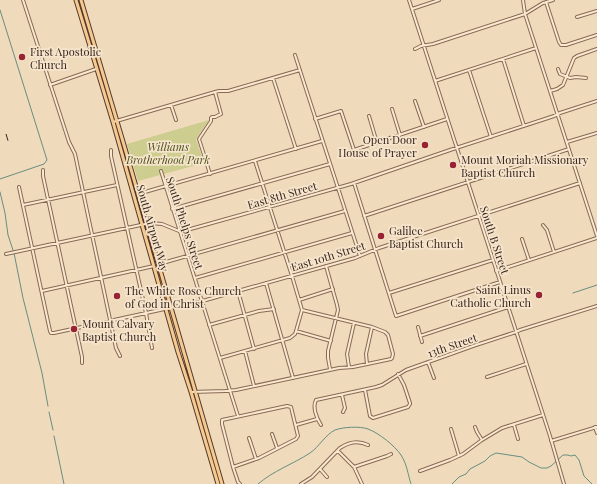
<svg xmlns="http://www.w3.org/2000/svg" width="597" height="484" viewBox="0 0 597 484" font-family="'Playfair Display',serif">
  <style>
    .green { fill: #cdcd90 }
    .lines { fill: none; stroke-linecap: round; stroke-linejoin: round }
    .stream { stroke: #688e7f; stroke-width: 1 }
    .minor-casing { stroke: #876a55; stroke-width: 4 }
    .major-casing { stroke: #54392a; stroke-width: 5 }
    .minor { stroke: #fae8cf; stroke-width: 2 }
    .major { stroke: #f5ca91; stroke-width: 3 }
    .rail { stroke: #36241b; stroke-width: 1; stroke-dasharray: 7 7; stroke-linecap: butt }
    .poi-dot { fill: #982333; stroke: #f6e5cc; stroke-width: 1.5 }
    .labels { text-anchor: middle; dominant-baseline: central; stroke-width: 3.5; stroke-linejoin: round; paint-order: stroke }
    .poi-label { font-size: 11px; fill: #36241b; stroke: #f6e5cc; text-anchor: start }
    .park-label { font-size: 11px; font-style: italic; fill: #4c5320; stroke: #f6e5cc }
    .street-label { font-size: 11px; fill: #36241b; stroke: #f6e5cc }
  </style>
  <rect width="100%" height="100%" fill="#efdabc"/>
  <path class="green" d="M209,120L196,139L204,163L138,181L127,144Z"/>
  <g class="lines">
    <path class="stream" d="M0,10L47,160L44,164L0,179
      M0,192L5,213L8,235L14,253L23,298L42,373L48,406
      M573,293L597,285
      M49,412L53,430
      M54,436L64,484
      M258,484C273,471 293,464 310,453C319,447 325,435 335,430C343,427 360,426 368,429C379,433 395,446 401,455C407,464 408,475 411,484
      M452,484L459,477L466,474L470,469L485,461L490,456L496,453L522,457L529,462L541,468H547L551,466L563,455H568L571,456L575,455L579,460L584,476L592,484"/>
    <defs>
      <path id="minor" d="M23,0L69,142L75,154L116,348L120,356
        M409,0L550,436L564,484
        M523,0L525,14L597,236
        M546,2L559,42L561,45H566L597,35
        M412,9L439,0
        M577,17L597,11
        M415,49L421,46L433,44L525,14L543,3L553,0
        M295,55L360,256
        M503,59L524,126
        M558,69L560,74L570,78L576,77L586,78
        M469,70L491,137
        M273,78L296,149
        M435,81L536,48
        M50,85L96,69
        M550,91L557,89L563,85L574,58L577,56L597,49
        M415,101L424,127
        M171,105L176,120
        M392,109L400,135
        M369,116L377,143
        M315,119L341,111L354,150L447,119
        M113,122L215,92L219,91H228L300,70
        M567,142L597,133
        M111,150V156L146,313L152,348
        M255,161L292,276L302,310
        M43,170V176L82,357V363
        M161,171L238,416
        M210,174L199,139L211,121V118L212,117H215L221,114L215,92
        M354,183L396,316L500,282
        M19,187L50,331L51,333H54L206,300L355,258L379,248L580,183
        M138,194L322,141
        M23,205L117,185
        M172,209L330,164
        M364,216L569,149
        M543,225L547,230L554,252
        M522,239L529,260
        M6,254L150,223L162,224L179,231L187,230L351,184L453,149L548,118L554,116L560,113L597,101
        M159,264L345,211
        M326,266L337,305L338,310L328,351V358L330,369
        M496,271L597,238
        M195,278L352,233
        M266,283L293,378
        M42,291L154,266
        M238,291L254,349
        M389,293L493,260
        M299,300L333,289
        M209,325L259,311L274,309
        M418,327L422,342
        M296,331L331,341
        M420,336L508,307
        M245,351L254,386
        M220,358L290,338L295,334L296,331L302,310
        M428,362L434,378
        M367,364L366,354L372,327
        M349,367L347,354L354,323
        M487,377L526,364
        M365,390L370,416L373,418L408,407L410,404V403L404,385L398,374
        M191,392L225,391L236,390L339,368L353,367L391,359L392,358L393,354L388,335L385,332L372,327L302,310
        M342,395L345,408L343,412
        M296,425L317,419
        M321,425C317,419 312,407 316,400L376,387L382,385L406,370L473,346L516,332L520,330L597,306
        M514,425L518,439
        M475,427L477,432L482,440
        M595,427L597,433
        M451,429L459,456
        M272,434L277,448
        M249,438L256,459
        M551,441L597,427
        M338,451L354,467L362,484
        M233,467L259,458L296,439L298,436L291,407L287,406L222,420V424L233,467L238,482L240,484
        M354,467L387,456L391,454
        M320,469L327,477
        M420,471L450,460L463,454L482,440L502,428L543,415
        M301,484L312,477L340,448C349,442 358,440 368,445"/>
      <path id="major" d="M76,0L113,122L178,352L191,392L218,484
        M81,0L124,145L222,484"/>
    </defs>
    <use href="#minor" class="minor-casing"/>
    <use href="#major" class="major-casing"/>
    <use href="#minor" class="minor"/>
    <use href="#major" class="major"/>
    <path class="rail" d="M6,134L9,144"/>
  </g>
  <g class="poi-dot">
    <circle cx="22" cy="57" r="4"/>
    <circle cx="425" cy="145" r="4"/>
    <circle cx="453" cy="165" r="4"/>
    <circle cx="381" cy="236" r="4"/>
    <circle cx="539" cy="295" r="4"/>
    <circle cx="117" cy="296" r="4"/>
    <circle cx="74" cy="329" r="4"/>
  </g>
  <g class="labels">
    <g class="poi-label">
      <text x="30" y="51">First Apostolic<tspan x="30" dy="13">Church</tspan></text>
      <text x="417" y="139" text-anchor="end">Open Door<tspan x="417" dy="13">House of Prayer</tspan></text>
      <text x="461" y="159">Mount Moriah Missionary<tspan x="461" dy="13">Baptist Church</tspan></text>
      <text x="389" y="230">Galilee<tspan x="389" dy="13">Baptist Church</tspan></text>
      <text x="531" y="289" text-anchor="end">Saint Linus<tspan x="531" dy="13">Catholic Church</tspan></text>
      <text x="125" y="290">The White Rose Church<tspan x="125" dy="13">of God in Christ</tspan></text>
      <text x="82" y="323">Mount Calvary<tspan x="82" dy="13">Baptist Church</tspan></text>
    </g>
    <g class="park-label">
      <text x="168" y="146">Williams<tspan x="168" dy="13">Brotherhood Park</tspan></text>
    </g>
    <g class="street-label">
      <text transform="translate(282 195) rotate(-16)">East 8th Street</text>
      <text transform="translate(185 223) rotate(72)">South Phelps Street</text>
      <text transform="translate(153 228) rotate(74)">South Airport Way</text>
      <text transform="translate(495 240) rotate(72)">South B Street</text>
      <text transform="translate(328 256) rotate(-17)">East 10th Street</text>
      <text transform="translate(452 345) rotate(-19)">13th Street</text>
    </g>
  </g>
</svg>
